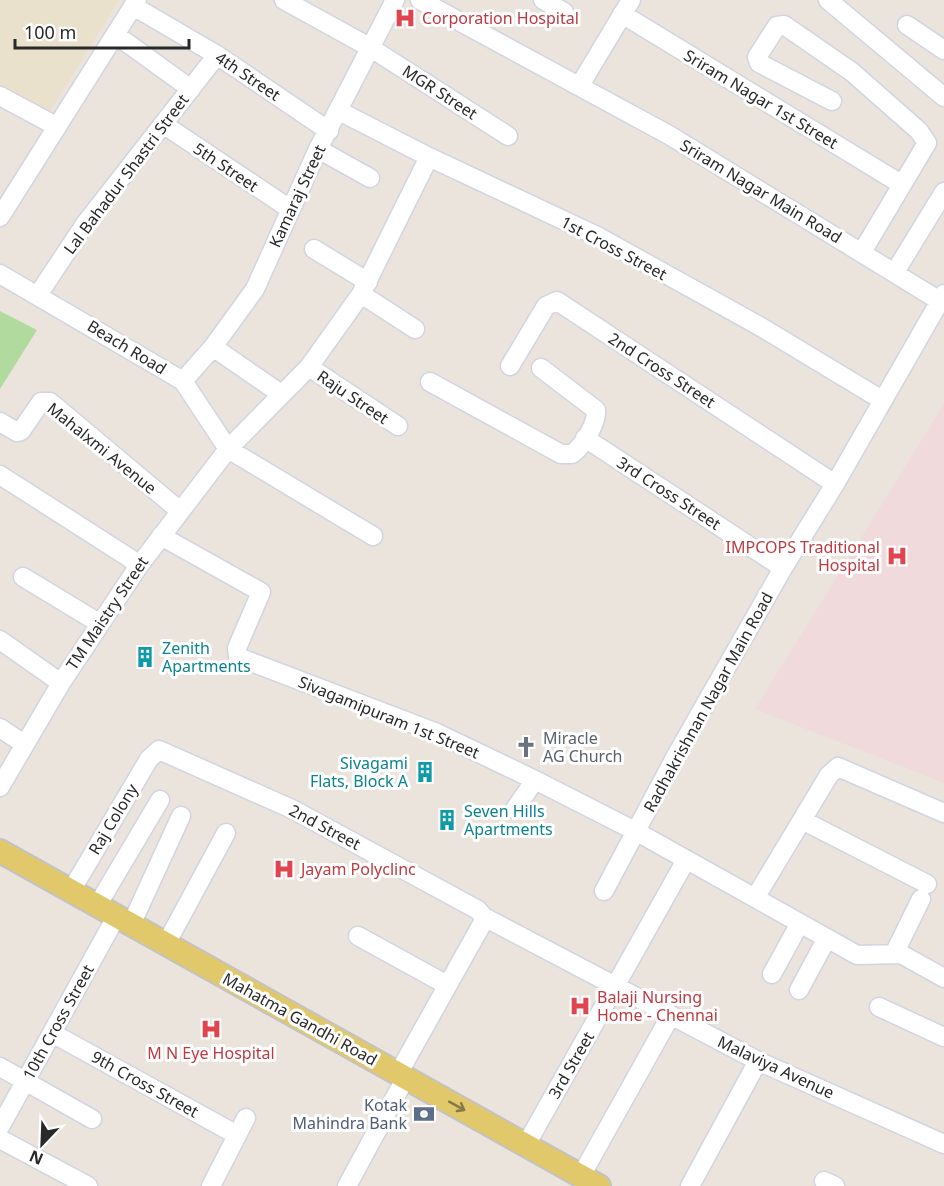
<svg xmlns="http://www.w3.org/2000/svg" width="944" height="1186" viewBox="0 0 944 1186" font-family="'Noto Sans',sans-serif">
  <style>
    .education { fill: #eae1cd }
    .medical { fill: #f0dadb }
    .green { fill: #b1db9e }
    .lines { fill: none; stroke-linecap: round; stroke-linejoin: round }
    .minor-casing { stroke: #d2d4e0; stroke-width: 21 }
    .major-casing { stroke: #c3c3c3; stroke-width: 26 }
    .minor { stroke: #fff; stroke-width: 18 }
    .major { stroke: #e1c86a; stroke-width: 22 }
    .oneway { stroke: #85784a }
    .labels { text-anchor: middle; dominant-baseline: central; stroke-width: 6; stroke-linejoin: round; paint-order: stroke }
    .health-label { font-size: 16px; fill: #be3a42; stroke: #fff; text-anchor: start }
    .street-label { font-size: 16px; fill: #292929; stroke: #fff }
    .culture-label { font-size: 16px; fill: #0d838f; stroke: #fff; text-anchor: start }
    .worship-label { font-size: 16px; fill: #5b616d; stroke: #fff; text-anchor: start }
    .service-label { font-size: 16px; fill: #4e5e75; stroke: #fff; text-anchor: end }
  </style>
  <rect width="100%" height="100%" fill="#eae4dc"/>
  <path class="education" d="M0,0H119L48,115L0,89Z"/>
  <path class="medical" d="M944,404V783L755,709Z"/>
  <path class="green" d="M0,311L37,330L0,389Z"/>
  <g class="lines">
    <defs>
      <path id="minor" d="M284,0L371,48L508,136
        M420,0L669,135L940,301
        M543,0L564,12
        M828,0L944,97
        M133,6L217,55L329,131
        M622,14L901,184
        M907,25L944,50
        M116,35L191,89
        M580,85L631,0
        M0,96L56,126
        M832,101L759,63L757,57L777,26L784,25L852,72L919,131L927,143L862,252
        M339,111L429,157L599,237L761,327L882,400
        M163,124L290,209
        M318,149L370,178
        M0,217L137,0
        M314,249L368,282
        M895,272L944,192
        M0,274L183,381L228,449L373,536
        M361,294L415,329
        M38,295L85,224L217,55
        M213,347L281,394
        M510,366L546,306L557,301L835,484
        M309,367L398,426
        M183,381L213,347L255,289L318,149L395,0
        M430,382L561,454H572C583,446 597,424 596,410L541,368
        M0,422L17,432L21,431L41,402H50L180,511
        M585,438L783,568
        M0,475L131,559L138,567
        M161,536L261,592L237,648L238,657L437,733L535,780L637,832L857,955L901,954L944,978
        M23,577L99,623
        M0,640L61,683
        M0,728L24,744
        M0,787L61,683L138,567L228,449L309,367L361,294L429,157
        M515,809L535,780
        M802,820L829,775L838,767L944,813
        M71,891L149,759L159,750L292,809L478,910L484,917L482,924L398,1074
        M604,891L677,754L783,568L835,484L944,294
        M755,898L802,820L927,884
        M97,906L160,800
        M484,917L758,1061L944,1144
        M131,925L181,816
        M358,936L447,985
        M166,944L226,833
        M894,954L921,899
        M772,974L800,923
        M799,990L827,938
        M879,1007L944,1037
        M52,1033L237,1135
        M0,1067L92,1119
        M0,1127L116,917
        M0,1139L88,1186
        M526,1145L686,860
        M581,1176L671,1015
        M824,1181L835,1186
        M211,1186L246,1118
        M347,1186L406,1077
        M690,1186L758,1061"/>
      <path id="major" d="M0,851L599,1186"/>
    </defs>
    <use href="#minor" class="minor-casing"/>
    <use href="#major" class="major-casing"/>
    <use href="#minor" class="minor"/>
    <use href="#major" class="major"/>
  </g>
  <defs><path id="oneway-shaft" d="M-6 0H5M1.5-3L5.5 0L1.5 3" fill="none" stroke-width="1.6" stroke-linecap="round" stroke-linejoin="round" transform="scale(1.5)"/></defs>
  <use class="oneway" href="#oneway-shaft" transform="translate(457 1106) rotate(29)"/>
  <defs>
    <symbol id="hospital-bare" viewBox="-9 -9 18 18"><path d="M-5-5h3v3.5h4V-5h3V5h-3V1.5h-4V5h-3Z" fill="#e0444e" stroke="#fff" stroke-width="2.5" paint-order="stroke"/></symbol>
    <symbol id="building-bare" viewBox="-9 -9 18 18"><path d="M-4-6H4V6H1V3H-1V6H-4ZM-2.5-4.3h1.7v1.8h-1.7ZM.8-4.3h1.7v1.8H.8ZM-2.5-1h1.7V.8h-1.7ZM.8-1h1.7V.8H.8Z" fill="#0f9aa8" stroke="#fff" stroke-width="2.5" paint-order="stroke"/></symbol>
    <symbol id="church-bare" viewBox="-9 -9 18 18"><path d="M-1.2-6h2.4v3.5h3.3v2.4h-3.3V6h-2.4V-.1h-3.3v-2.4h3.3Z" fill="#6b7280" stroke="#fff" stroke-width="2.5" paint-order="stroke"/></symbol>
    <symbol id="bank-bare" viewBox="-9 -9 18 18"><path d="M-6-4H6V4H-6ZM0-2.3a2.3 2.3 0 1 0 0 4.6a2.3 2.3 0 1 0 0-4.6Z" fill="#5c6f8a" stroke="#fff" stroke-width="2.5" paint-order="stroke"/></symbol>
  </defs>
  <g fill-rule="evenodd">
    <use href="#hospital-bare" x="390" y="3" width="30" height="30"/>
    <use href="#hospital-bare" x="882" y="541" width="30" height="30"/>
    <use href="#building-bare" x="130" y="642" width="30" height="30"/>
    <use href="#church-bare" x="511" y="732" width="30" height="30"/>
    <use href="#building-bare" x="410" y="757" width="30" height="30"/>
    <use href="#building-bare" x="432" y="805" width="30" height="30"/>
    <use href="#hospital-bare" x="269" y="854" width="30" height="30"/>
    <use href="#hospital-bare" x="565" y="991" width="30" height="30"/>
    <use href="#hospital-bare" x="196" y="1014" width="30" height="30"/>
    <use href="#bank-bare" x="409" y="1099" width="30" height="30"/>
  </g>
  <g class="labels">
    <g class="health-label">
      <text x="422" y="18">Corporation Hospital</text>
      <text x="880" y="547" text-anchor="end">IMPCOPS Traditional<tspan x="880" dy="18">Hospital</tspan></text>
      <text x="301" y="869">Jayam Polyclinc</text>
      <text x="597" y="997">Balaji Nursing<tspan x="597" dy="18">Home - Chennai</tspan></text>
      <text x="211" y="1053" text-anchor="middle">M N Eye Hospital</text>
    </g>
    <g class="street-label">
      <text transform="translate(248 76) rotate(34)">4th Street</text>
      <text transform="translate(440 92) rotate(33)">MGR Street</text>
      <text transform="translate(761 99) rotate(31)">Sriram Nagar 1st Street</text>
      <text transform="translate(226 167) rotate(34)">5th Street</text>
      <text transform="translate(126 174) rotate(-53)">Lal Bahadur Shastri Street</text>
      <text transform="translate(761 191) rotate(31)">Sriram Nagar Main Road</text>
      <text transform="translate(297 196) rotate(-65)">Kamaraj Street</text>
      <text transform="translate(614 248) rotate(28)">1st Cross Street</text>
      <text transform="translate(127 347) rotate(31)">Beach Road</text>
      <text transform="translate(662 370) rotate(33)">2nd Cross Street</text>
      <text transform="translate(353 397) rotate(34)">Raju Street</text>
      <text transform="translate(102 448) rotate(39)">Mahalxmi Avenue</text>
      <text transform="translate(669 493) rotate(33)">3rd Cross Street</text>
      <text transform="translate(107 613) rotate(-56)">TM Maistry Street</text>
      <text transform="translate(708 702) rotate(-61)">Radhakrishnan Nagar Main Road</text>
      <text transform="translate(389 717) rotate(22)">Sivagamipuram 1st Street</text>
      <text transform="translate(113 819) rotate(-59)">Raj Colony</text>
      <text transform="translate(325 827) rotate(28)">2nd Street</text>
      <text transform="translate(300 1019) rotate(29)">Mahatma Gandhi Road</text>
      <text transform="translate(58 1022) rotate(-61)">10th Cross Street</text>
      <text transform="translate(571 1065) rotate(-60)">3rd Street</text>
      <text transform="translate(776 1067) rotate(25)">Malaviya Avenue</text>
      <text transform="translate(145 1084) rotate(29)">9th Cross Street</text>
    </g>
    <g class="culture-label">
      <text x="162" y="648">Zenith<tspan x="162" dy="18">Apartments</tspan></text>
      <text x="408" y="763" text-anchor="end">Sivagami<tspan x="408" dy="18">Flats, Block A</tspan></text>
      <text x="464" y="811">Seven Hills<tspan x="464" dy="18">Apartments</tspan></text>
    </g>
    <g class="worship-label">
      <text x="543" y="738">Miracle<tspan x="543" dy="18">AG Church</tspan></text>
    </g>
    <g class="service-label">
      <text x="407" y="1105">Kotak<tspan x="407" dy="18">Mahindra Bank</tspan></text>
    </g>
  </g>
  <g transform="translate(42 1144) rotate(203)" stroke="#ffffff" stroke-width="4.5" paint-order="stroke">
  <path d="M0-4.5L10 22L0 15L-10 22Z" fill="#292929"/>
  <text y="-9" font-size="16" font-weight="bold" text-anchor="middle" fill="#292929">N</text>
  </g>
  <path d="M15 39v9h174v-9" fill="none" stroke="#292929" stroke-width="3"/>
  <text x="24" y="39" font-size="18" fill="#292929" stroke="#ffffff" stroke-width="4.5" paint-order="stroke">100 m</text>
</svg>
